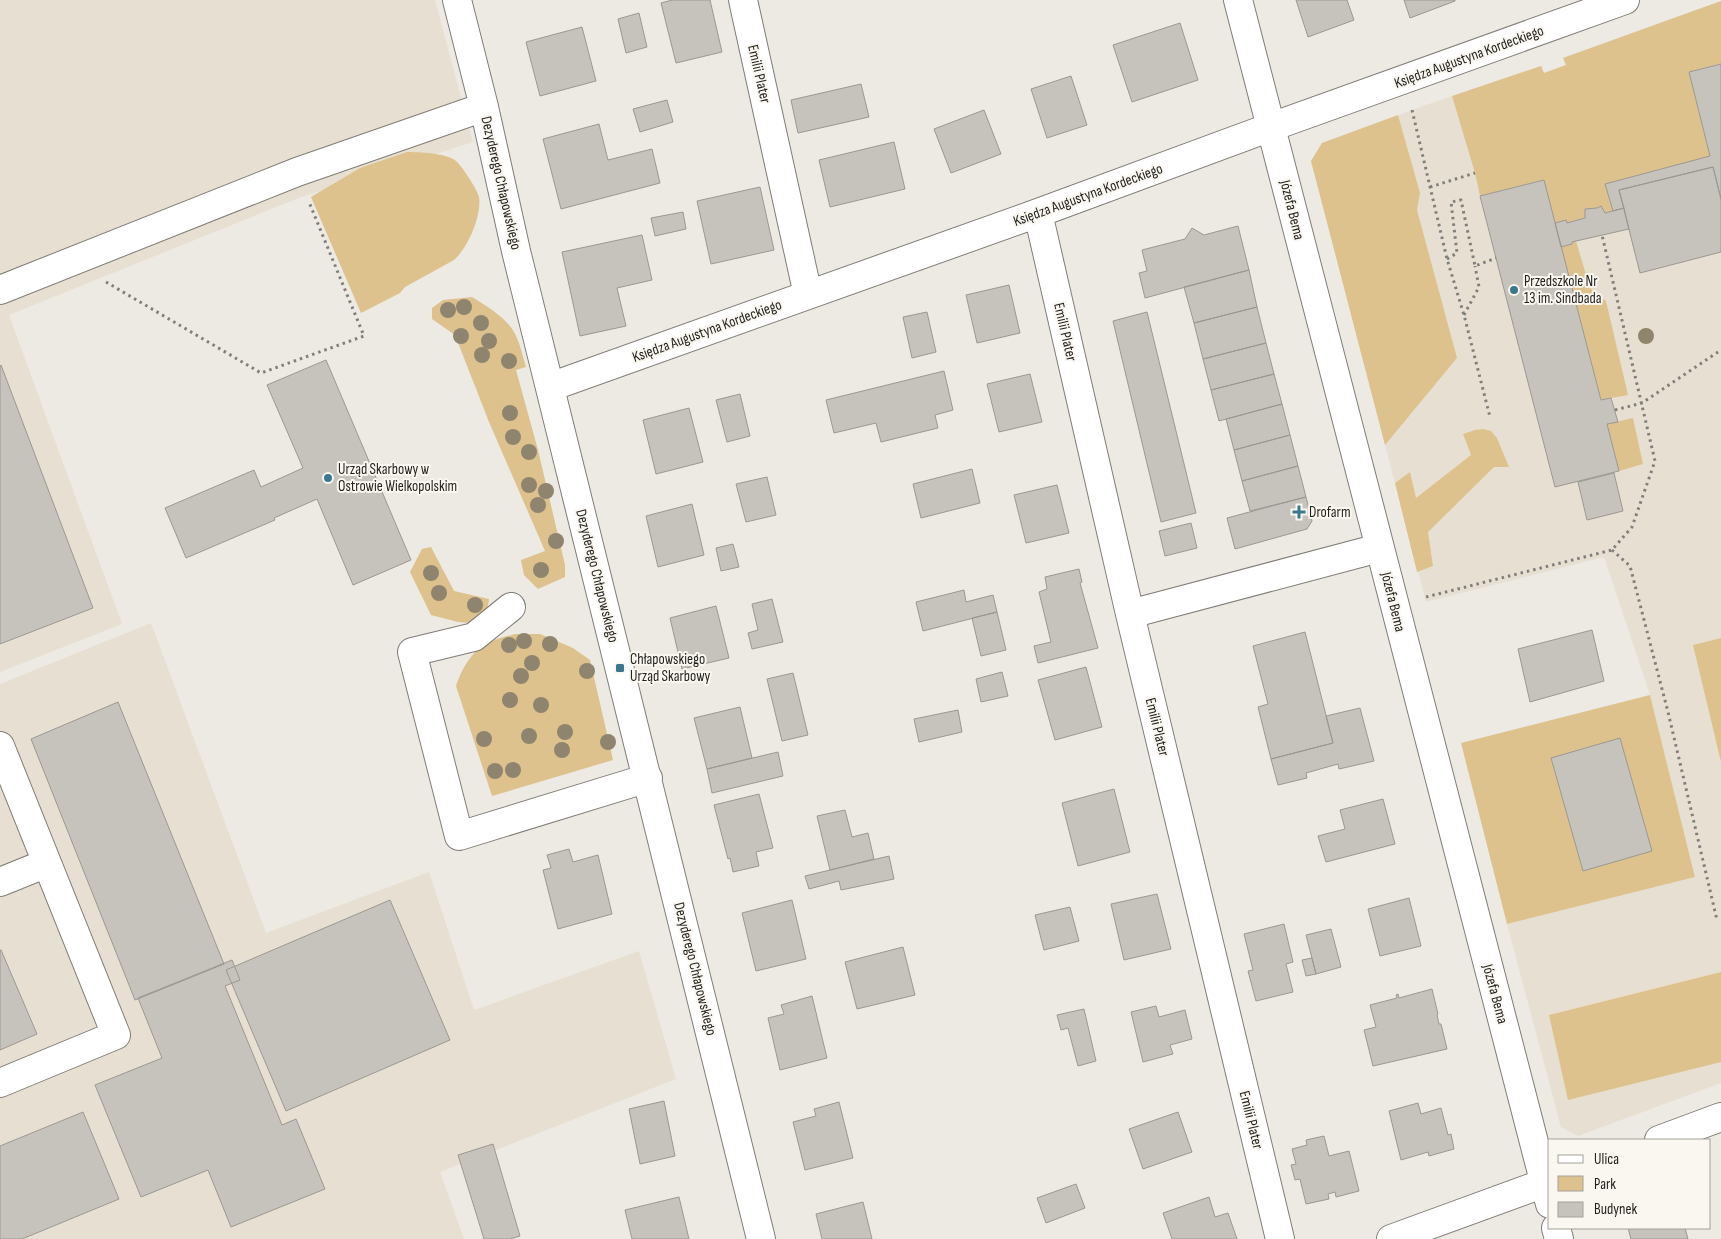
<svg xmlns="http://www.w3.org/2000/svg" width="1721" height="1239" viewBox="0 0 1721 1239" font-family="'Sofia Sans Condensed',sans-serif">
  <style>
    .built { fill: #e7e0d2 }
    .green { fill: #ddc28d }
    .building { fill: #c6c3bd; stroke: #9b9892 }
    .lines { fill: none; stroke-linecap: round; stroke-linejoin: round }
    .minor-casing { stroke: #807d77; stroke-width: 30 }
    .path { stroke: #817f7b; stroke-width: 3; stroke-dasharray: 2.5 4; stroke-linecap: butt }
    .minor { stroke: #fff; stroke-width: 28 }
    .tree { fill: #8f846d }
    .poi-dot { fill: #3b778e; stroke: #faf7f0; stroke-width: 2 }
    .labels { text-anchor: middle; dominant-baseline: central; stroke-width: 4; stroke-linejoin: round; paint-order: stroke }
    .street-label { font-size: 15px; fill: #201f1c; stroke: #faf7f0 }
    .poi-label { font-size: 15px; fill: #201f1c; stroke: #faf7f0; text-anchor: start }
  </style>
  <rect width="100%" height="100%" fill="#ede9e3"/>
  <path class="built" d="M0,0H435L473,142L296,199L9,315L122,624L0,672Z
    M1721,1V1083L1578,1136L1561,1127L1507,924L1695,876L1650,695L1604,557L1426,602L1311,161L1322,143L1426,105L1541,66L1544,73L1566,65L1563,58Z
    M151,623L266,933L429,872L474,1010L639,951L676,1079L440,1172L464,1239H0V684Z"/>
  <path class="green" d="M1721,1V66L1720,64L1689,72L1710,156L1606,184L1613,211L1605,213L1601,206L1597,208L1585,210V218L1567,223L1566,220L1555,223L1543,180L1480,196L1475,173L1452,96L1541,66L1544,73L1566,65L1563,58Z
    M1398,115L1420,193L1417,210L1457,358L1385,445L1311,161L1322,143Z
    M407,152C418,152 447,153 456,161C462,166 477,189 479,197C482,215 468,248 454,260L405,287L400,293L361,313L311,197L360,168Z
    M1576,241L1590,288L1606,301L1628,395L1601,400L1561,247L1572,244V242Z
    M472,297C485,305 500,314 510,326C519,337 522,354 526,367L516,370L538,450L565,565V577L538,589L524,575L521,560L545,551L489,422L455,335L432,319V308L443,300Z
    M1633,418L1643,464L1619,471L1607,424Z
    M1483,429L1491,431L1497,438L1509,467H1494L1428,532L1433,566L1417,572L1395,483L1410,472L1416,498L1471,455L1463,434L1475,430Z
    M431,547L454,591L489,599L487,613L471,623L458,622L431,615L410,572L422,549Z
    M515,634H540L573,648L590,660L613,760L492,796L456,686C462,668 473,648 492,641C499,638 508,636 515,634Z
    M1721,638V762L1693,645Z
    M1650,695L1695,877L1507,924L1461,743Z
    M1721,972V1062L1568,1100L1549,1015Z"/>
  <path class="building" d="M672,0H710L722,52L676,63L661,3Z
    M1296,0H1347L1354,20L1308,37Z
    M1404,0H1455V1L1410,18Z
    M639,13L647,47L626,53L618,19Z
    M1180,23L1198,80L1132,102L1113,45Z
    M582,27L596,81L540,96L526,42Z
    M1721,64V199L1713,167L1619,190L1624,208L1613,211L1605,184L1710,156L1689,72Z
    M1071,76L1087,125L1047,138L1031,89Z
    M861,84L869,117L798,133L791,100Z
    M667,100L673,122L640,132L633,109Z
    M984,110L1001,154L951,173L934,129Z
    M599,124L608,160L652,149L660,183L561,209L543,139Z
    M894,142L905,189L830,207L819,160Z
    M1713,167L1721,199V252L1640,273L1619,190Z
    M1544,180L1601,400L1611,398L1618,422L1607,424L1619,471L1555,487L1480,196Z
    M760,187L774,250L711,264L697,201Z
    M1601,206L1605,213L1624,208L1629,229L1576,241L1572,242V244L1561,247L1555,223L1566,220L1567,223L1585,218V209L1597,208Z
    M683,212L686,229L655,236L651,218Z
    M1238,226L1249,270L1145,298L1139,273L1147,271L1142,250L1185,239L1192,228L1204,235Z
    M642,235L652,280L617,288L626,326L580,336L562,252Z
    M1249,270L1257,307L1194,323L1184,287Z
    M1009,285L1020,333L977,343L966,295Z
    M1257,307L1266,343L1203,359L1194,323Z
    M927,312L936,352L912,358L903,317Z
    M1147,312L1196,513L1161,522L1113,321Z
    M1266,343L1274,374L1211,390L1203,359Z
    M326,360L411,560L353,585L317,499L274,518L275,520L186,558L165,508L254,470L261,487L303,468L267,385Z
    M1,365L93,608L0,644V366Z
    M944,371L953,410L935,415L938,428L881,442L876,423L834,433L826,400Z
    M1030,374L1042,422L999,432L987,384Z
    M1274,374L1282,404L1219,421L1211,390Z
    M740,394L750,436L727,442L716,400Z
    M1282,404L1290,435L1234,450L1226,419Z
    M689,408L703,462L656,474L643,420Z
    M1290,435L1298,466L1242,481L1234,450Z
    M1298,466L1306,497L1250,511L1242,481Z
    M972,469L980,503L921,518L913,484Z
    M1614,473L1623,511L1587,520L1578,482Z
    M767,477L776,515L746,522L736,484Z
    M1057,485L1069,533L1026,543L1014,495Z
    M1306,497L1312,521L1307,529L1235,549L1227,518Z
    M692,504L704,555L658,567L646,516Z
    M1191,523L1197,548L1165,556L1159,531Z
    M733,544L739,567L721,571L716,548Z
    M1079,569L1082,582L1080,583L1098,648L1038,663L1034,646L1051,642L1039,592L1047,589L1045,577Z
    M964,590L966,602L993,595L997,612L923,631L916,602Z
    M772,599L783,642L752,649L748,633L758,630L752,604Z
    M716,606L729,658L682,669L670,618Z
    M997,612L1006,650L981,656L972,618Z
    M1592,630L1604,681L1530,702L1518,649Z
    M1305,632L1333,743L1271,759L1258,707L1268,704L1253,646Z
    M1086,667L1102,727L1055,740L1038,680Z
    M1002,672L1008,696L981,702L976,679Z
    M793,673L808,735L782,741L767,679Z
    M118,702L224,964L135,1000L31,739Z
    M740,707L752,758L707,769L694,718Z
    M1360,708L1374,761L1339,769L1338,764L1306,773L1307,778L1278,785L1271,759L1333,743L1326,716Z
    M958,710L962,732L919,742L914,719Z
    M1620,738L1652,851L1583,871L1551,758Z
    M778,752L783,776L712,793L707,769Z
    M1114,789L1130,852L1078,866L1062,803Z
    M759,794L773,848L756,852L759,866L733,872L730,858L728,859L714,805Z
    M1383,799L1395,844L1326,862L1318,836L1345,829L1340,810Z
    M845,810L852,837L868,833L874,859L830,870L817,816Z
    M569,849L573,862L598,855L612,914L558,929L543,870L551,868L547,855Z
    M889,856L894,879L841,890L839,881L809,889L805,876Z
    M1157,894L1171,949L1124,960L1111,904Z
    M1409,898L1421,946L1380,956L1368,909Z
    M390,900L450,1040L286,1111L226,970Z
    M792,900L806,959L756,971L742,913Z
    M1070,907L1079,941L1044,950L1035,915Z
    M1284,924L1293,962L1286,964L1293,992L1256,1001L1248,971L1253,970L1244,934Z
    M1331,929L1341,967L1316,974L1306,935Z
    M903,947L915,995L857,1009L845,962Z
    M0,950H1L37,1034L0,1050Z
    M1312,958L1316,974L1306,976L1302,960Z
    M232,960L240,980L225,986L282,1125L296,1119L325,1189L231,1227L208,1170L141,1197L95,1085L162,1058L138,998Z
    M1432,989L1438,1014L1437,1015L1439,1024H1441L1447,1049L1373,1066L1364,1030L1376,1027L1370,1005L1397,998L1396,995L1398,994L1399,998Z
    M812,996L827,1058L780,1070L768,1018L784,1014L781,1005Z
    M1156,1006L1159,1017L1185,1010L1192,1039L1170,1045L1173,1054L1143,1062L1131,1012Z
    M1084,1009L1096,1061L1078,1066L1068,1028L1061,1030L1057,1015Z
    M664,1101L675,1156L640,1164L629,1109Z
    M839,1102L853,1158L805,1170L793,1122L816,1116L814,1109Z
    M1418,1103L1421,1114L1441,1108L1448,1135L1451,1134L1454,1149L1429,1156L1428,1152L1401,1160L1389,1111Z
    M83,1112L119,1199L22,1239H0V1146Z
    M1178,1112L1192,1152L1143,1169L1129,1129Z
    M1324,1136L1329,1156L1349,1151L1359,1191L1336,1197L1335,1192L1328,1194L1329,1199L1306,1204L1300,1179L1295,1180L1291,1165L1296,1164L1292,1149L1307,1145L1306,1140Z
    M493,1144L520,1236L510,1239H484L458,1155Z
    M1076,1184L1085,1208L1046,1223L1037,1198Z
    M679,1197L689,1239H632L625,1210Z
    M1209,1197L1215,1217L1228,1213L1237,1239H1172L1163,1213Z
    M863,1202L872,1239H822L816,1214Z
    M1628,1228H1685L1688,1239H1631Z"/>
  <g class="lines">
    <defs>
      <path id="minor" d="M457,0L484,107L516,251L761,1239
        M743,0L808,295
        M1238,0L1550,1204
        M1038,213L1130,614L1280,1239
        M0,290L297,172L484,107
        M550,387L1038,213L1271,127L1625,0
        M511,607L474,637L412,652L459,836L648,778
        M1130,614L1379,548
        M0,746L116,1035L0,1083
        M0,882L47,863
        M1659,1140L1721,1117
        M1556,1228L1559,1239
        M1391,1239L1550,1181"/>
    </defs>
    <use href="#minor" class="minor-casing"/>
    <path class="path" d="M1412,110L1447,259L1464,315L1490,417
      M1430,187L1475,173
      M1447,259L1457,253L1451,202L1461,200L1475,266L1496,258
      M106,282L261,373L364,336L309,202
      M1464,315L1479,287L1475,266
      M1615,410L1642,403L1721,350
      M1612,550L1630,566L1668,712L1717,920
      M1426,597L1612,550L1632,527L1655,461L1602,235"/>
    <use href="#minor" class="minor"/>
  </g>
  <g class="tree">
    <circle cx="464" cy="307" r="8"/>
    <circle cx="448" cy="310" r="8"/>
    <circle cx="481" cy="323" r="8"/>
    <circle cx="461" cy="336" r="8"/>
    <circle cx="1646" cy="336" r="8"/>
    <circle cx="489" cy="341" r="8"/>
    <circle cx="482" cy="355" r="8"/>
    <circle cx="509" cy="361" r="8"/>
    <circle cx="510" cy="413" r="8"/>
    <circle cx="513" cy="437" r="8"/>
    <circle cx="529" cy="452" r="8"/>
    <circle cx="529" cy="485" r="8"/>
    <circle cx="546" cy="491" r="8"/>
    <circle cx="538" cy="505" r="8"/>
    <circle cx="556" cy="541" r="8"/>
    <circle cx="541" cy="570" r="8"/>
    <circle cx="431" cy="573" r="8"/>
    <circle cx="439" cy="593" r="8"/>
    <circle cx="475" cy="605" r="8"/>
    <circle cx="524" cy="641" r="8"/>
    <circle cx="550" cy="644" r="8"/>
    <circle cx="509" cy="645" r="8"/>
    <circle cx="532" cy="663" r="8"/>
    <circle cx="587" cy="671" r="8"/>
    <circle cx="521" cy="676" r="8"/>
    <circle cx="510" cy="700" r="8"/>
    <circle cx="541" cy="705" r="8"/>
    <circle cx="565" cy="732" r="8"/>
    <circle cx="529" cy="736" r="8"/>
    <circle cx="484" cy="739" r="8"/>
    <circle cx="608" cy="742" r="8"/>
    <circle cx="562" cy="750" r="8"/>
    <circle cx="513" cy="770" r="8"/>
    <circle cx="495" cy="771" r="8"/>
  </g>
  <g class="poi-dot">
    <circle cx="1514" cy="290" r="5"/>
    <circle cx="328" cy="478" r="5"/>
    <path d="M1296.5 504.5h5v5h5v5h-5v5h-5v-5h-5v-5h5z"/>
    <rect x="615" y="663" width="10" height="10" rx="2.5"/>
  </g>
  <g class="labels">
    <g class="street-label">
      <text transform="translate(1469 57) rotate(-20)">Księdza Augustyna Kordeckiego</text>
      <text transform="translate(759 74) rotate(77)">Emilii Plater</text>
      <text transform="translate(501 183) rotate(77)">Dezyderego Chłapowskiego</text>
      <text transform="translate(1088 195) rotate(-20)">Księdza Augustyna Kordeckiego</text>
      <text transform="translate(1292 210) rotate(76)">Józefa Bema</text>
      <text transform="translate(707 331) rotate(-20)">Księdza Augustyna Kordeckiego</text>
      <text transform="translate(1065 332) rotate(77)">Emilii Plater</text>
      <text transform="translate(597 576) rotate(76)">Dezyderego Chłapowskiego</text>
      <text transform="translate(1393 602) rotate(76)">Józefa Bema</text>
      <text transform="translate(1157 727) rotate(76)">Emilii Plater</text>
      <text transform="translate(695 969) rotate(76)">Dezyderego Chłapowskiego</text>
      <text transform="translate(1495 994) rotate(75)">Józefa Bema</text>
      <text transform="translate(1251 1120) rotate(76)">Emilii Plater</text>
    </g>
    <g class="poi-label">
      <text x="1524" y="281">Przedszkole Nr<tspan x="1524" dy="17">13 im. Sindbada</tspan></text>
      <text x="338" y="469">Urząd Skarbowy w<tspan x="338" dy="17">Ostrowie Wielkopolskim</tspan></text>
      <text x="1309" y="512">Drofarm</text>
      <text x="630" y="659">Chłapowskiego<tspan x="630" dy="17">Urząd Skarbowy</tspan></text>
    </g>
  </g>
  <rect x="1548" y="1139" width="162" height="90" fill="#faf7f0" stroke="#a3a19b"/>
  <rect x="1558" y="1155" width="25" height="8" fill="#ffffff" stroke="#a3a19b"/>
  <text x="1594" y="1164" font-size="15" fill="#201f1c">Ulica</text>
  <rect x="1558" y="1176" width="25" height="15" fill="#ddc28d" stroke="#a3a19b"/>
  <text x="1594" y="1189" font-size="15" fill="#201f1c">Park</text>
  <rect x="1558" y="1202" width="25" height="15" fill="#c6c3bd" stroke="#a3a19b"/>
  <text x="1594" y="1214" font-size="15" fill="#201f1c">Budynek</text>
</svg>
